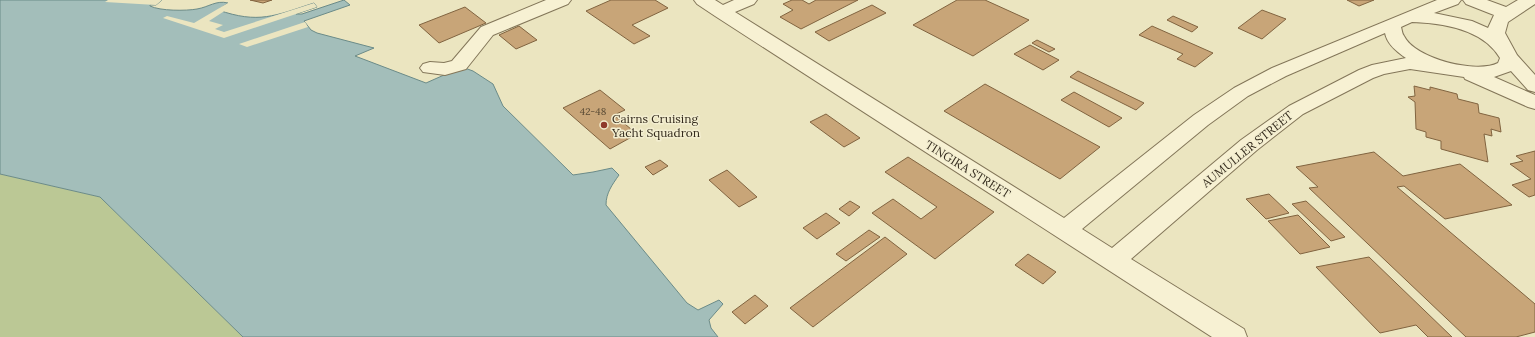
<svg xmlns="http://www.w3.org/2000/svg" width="1535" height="337" viewBox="0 0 1535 337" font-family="Lora,serif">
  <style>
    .green { fill: #bbc895 }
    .water { fill: #a3beba; stroke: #6b8b88 }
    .pier { fill: #ebe5c0 }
    .building { fill: #c8a578; stroke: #816440 }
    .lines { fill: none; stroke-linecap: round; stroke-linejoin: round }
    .minor-casing { stroke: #837659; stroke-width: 2 }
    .minor { fill: #f7f1d3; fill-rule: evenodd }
    .poi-dot { fill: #8f3a2c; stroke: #f3eed0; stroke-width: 1.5 }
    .labels { text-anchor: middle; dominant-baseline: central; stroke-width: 3; stroke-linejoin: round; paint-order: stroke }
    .number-label { font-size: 10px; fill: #594a34 }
    .poi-label { font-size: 12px; fill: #342b1d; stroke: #f3eed0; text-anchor: start }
    .street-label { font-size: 12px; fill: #342b1d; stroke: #f3eed0 }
  </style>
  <rect width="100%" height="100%" fill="#ebe5c0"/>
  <path class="green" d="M0,174L100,197L243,337H0Z"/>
  <path class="water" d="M0,0H162L156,5H150V6C160,11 186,11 197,9C209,7 216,0 228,3L218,10C259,24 274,16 314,3L317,7L296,14H302L344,0L350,5L304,21L311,30L317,33L374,48L355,56L426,83L462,67L473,71L493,84L503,106L573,175L593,172L612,168L619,175C612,185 606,193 606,205L687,303L698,310L719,300L723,304L709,320L711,328L718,337H243L100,197L0,174Z"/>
  <path class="pier" d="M108,0H162L156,5L105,2Z
    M228,3L229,5L222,9L226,10L209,21L223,25L215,29L224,32L314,3L317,7L224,38L163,18L167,16L194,23Z
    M305,22L308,27L247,47L239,44Z"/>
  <path class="building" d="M250,0H272L263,3Z
    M611,0H655L668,8L632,25L650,36L634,44L586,11Z
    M792,0H802L809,4L816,0H858L801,29L780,17L793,10L783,4Z
    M957,0H985L1029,20L973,56L913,25Z
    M1347,0H1374L1359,6Z
    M872,5L886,13L829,41L815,32Z
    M465,7L486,23L439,43L419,25Z
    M1262,10L1286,19L1262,39L1238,28Z
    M1173,16L1198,27L1192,32L1167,20Z
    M519,26L537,40L516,49L499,35Z
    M1152,26L1213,53L1195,67L1177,59L1183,54L1139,35Z
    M1037,40L1055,49L1049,52L1032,43Z
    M1030,45L1059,60L1043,70L1014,54Z
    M1078,71L1144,103L1136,110L1070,77Z
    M985,84L1100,147L1060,179L944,111Z
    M1414,86L1430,90V87L1457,94L1458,99L1478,104L1479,113L1499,118L1501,132L1491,129L1492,136L1484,134L1488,162L1441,149V141L1426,137V132L1416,129L1415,102L1408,97L1415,96Z
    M600,90L625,110L614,115L637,134L610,149L563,108Z
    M1074,92L1122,118L1109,127L1061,100Z
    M826,114L860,138L844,147L810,122Z
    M1535,151V195L1529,197L1512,185L1531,179L1510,164L1523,161L1516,156Z
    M1374,152L1403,176L1460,164L1512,205L1445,219L1404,186L1397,187L1535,304V332L1516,337H1466L1309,188L1318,187L1296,167Z
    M908,157L994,212L935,259L872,213L893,199L921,219L937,207L885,172Z
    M660,160L668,166L653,175L645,167Z
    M727,170L757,197L739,207L709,180Z
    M1269,194L1289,213L1266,219L1246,199Z
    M850,201L860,207L849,216L839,209Z
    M1306,201L1345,237L1331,241L1292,204Z
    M826,213L840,223L817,239L803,228Z
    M1298,215L1330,247L1300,254L1268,221Z
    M869,230L880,237L846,261L836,254Z
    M885,237L907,254L813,327L790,308Z
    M1028,254L1056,272L1043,284L1015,265Z
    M1369,257L1452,337H1428L1416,325L1380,333L1316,267Z
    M755,295L768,306L745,324L732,312Z"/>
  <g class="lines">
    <defs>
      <path id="minor" d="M546,0H571L568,4L493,35L466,69L445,75L423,72L420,68L423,64L430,62L444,63L452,61L481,27Z
        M694,0H715L723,5L734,0H757L754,4L735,12L1064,218L1194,115L1234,88L1272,68L1437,0H1461L1458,4L1434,13L1472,21L1488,28L1494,15L1466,4L1463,0H1487L1506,7L1518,0H1535V4L1508,22L1505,33L1517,55L1535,75V92L1528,90L1511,71L1494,77L1535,95V109L1528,107L1465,79L1464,77L1410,69L1384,74L1373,78L1303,114L1257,150L1131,259L1244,329L1247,337H1212L715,16L697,4ZM1412,22C1443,23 1483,29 1500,58L1498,63C1477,74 1415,59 1404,36C1402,34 1402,30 1401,27ZM1385,33C1387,44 1397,52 1406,58L1372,65L1359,70L1289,106L1241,140L1112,248L1082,229L1208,125L1248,96L1286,76Z"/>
    </defs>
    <use href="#minor" class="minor-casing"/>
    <use href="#minor" class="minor"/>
  </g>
  <circle class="poi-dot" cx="604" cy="125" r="4"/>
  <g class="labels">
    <g class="number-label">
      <text x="593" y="111">42-48</text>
    </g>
    <g class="poi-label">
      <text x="612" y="118">Cairns Cruising<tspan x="612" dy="14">Yacht Squadron</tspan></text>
    </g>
    <g class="street-label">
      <text transform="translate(1247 149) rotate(-39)">AUMULLER STREET</text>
      <text transform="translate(968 169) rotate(32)">TINGIRA STREET</text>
    </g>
  </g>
</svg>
